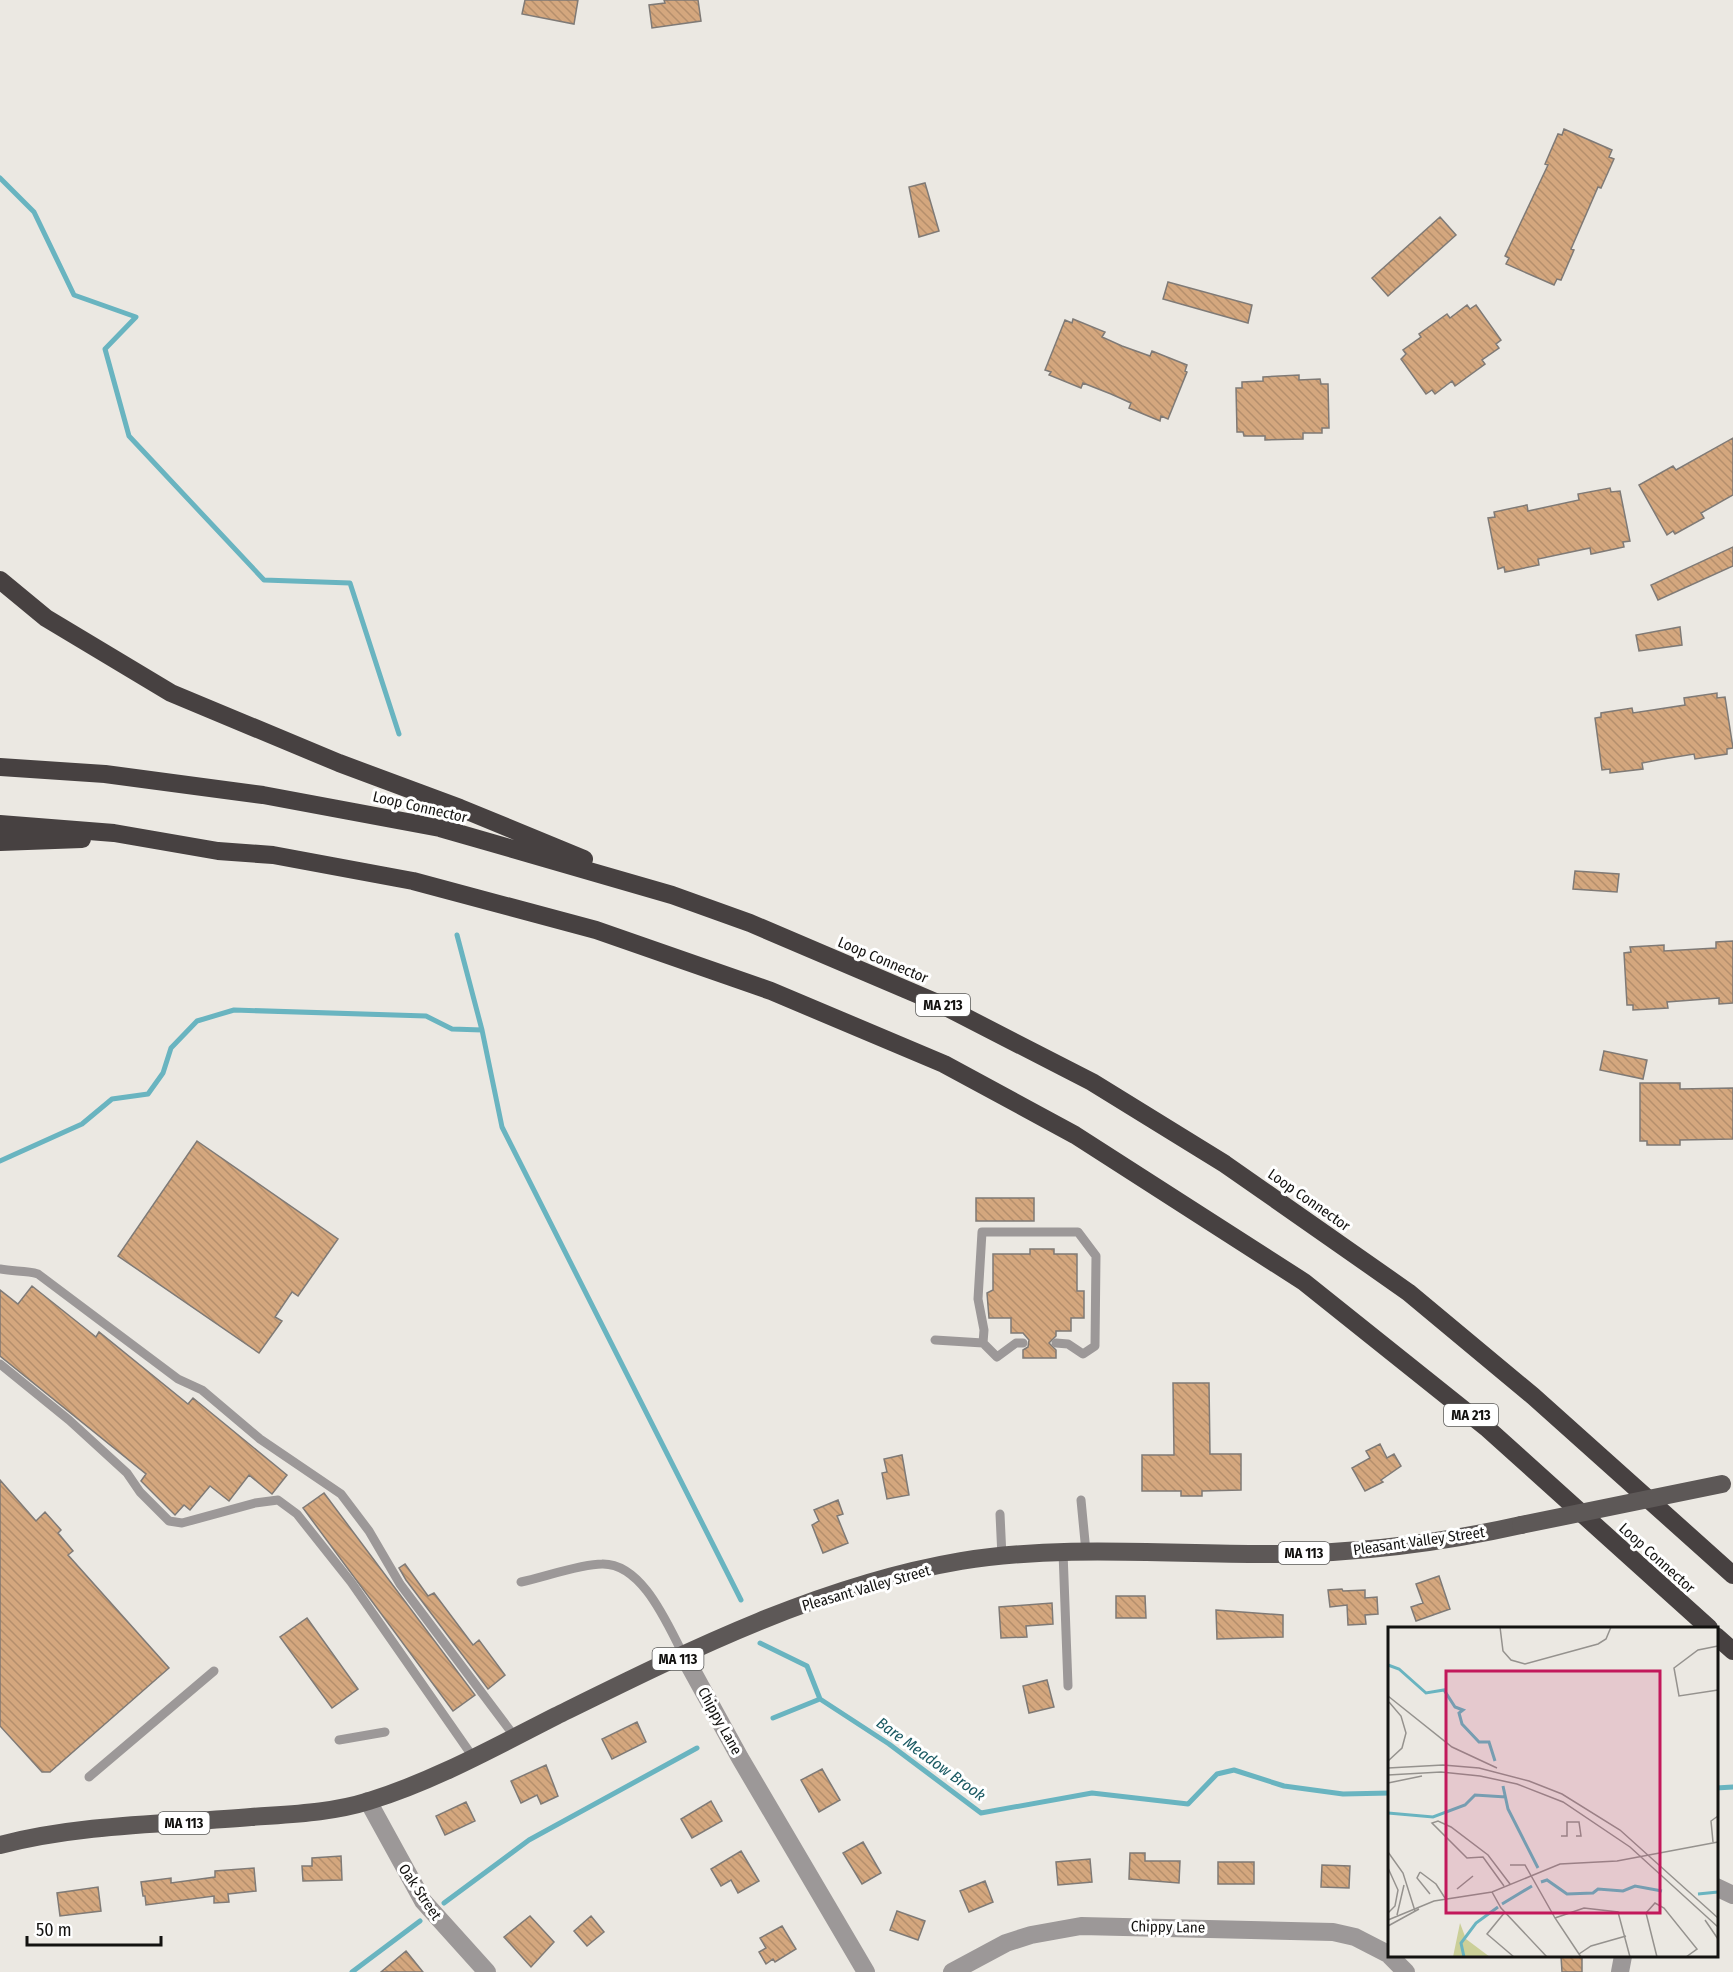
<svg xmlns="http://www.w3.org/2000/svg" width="1733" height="1972" viewBox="0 0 1733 1972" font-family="'Fira Sans Condensed',sans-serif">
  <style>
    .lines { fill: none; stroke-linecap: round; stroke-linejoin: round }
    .stream { stroke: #69b4c0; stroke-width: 5 }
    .building { fill: url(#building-back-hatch); stroke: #7f7a76; stroke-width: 1.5 }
    .lane { stroke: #9c9898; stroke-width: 9 }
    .street { stroke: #9c9898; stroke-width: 18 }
    .primary { stroke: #5d5857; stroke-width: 18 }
    .highway { stroke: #474141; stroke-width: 18 }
    .primary-bridge { stroke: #5d5857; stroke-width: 18 }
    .labels { text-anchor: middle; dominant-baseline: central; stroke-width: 6; stroke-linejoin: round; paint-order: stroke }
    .shield { fill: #fff; stroke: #5a5958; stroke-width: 1.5 }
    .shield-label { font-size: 14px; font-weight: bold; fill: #131210 }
    .street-label { font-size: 15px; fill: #131210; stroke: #fff }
    .water-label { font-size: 16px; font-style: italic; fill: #1b5a63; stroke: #fff }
    .inset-river { fill: none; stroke: #69b4c0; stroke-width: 3 }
    .inset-road { fill: none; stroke: #95928e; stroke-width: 1.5 }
    .view { fill: #c2185b; fill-opacity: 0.15; stroke: #c2185b; stroke-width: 3 }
    .inset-edge { fill: none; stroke: #131210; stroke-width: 3 }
  </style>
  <defs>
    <pattern id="building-back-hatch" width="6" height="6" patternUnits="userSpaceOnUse" patternTransform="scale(1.5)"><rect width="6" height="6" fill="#d4a77e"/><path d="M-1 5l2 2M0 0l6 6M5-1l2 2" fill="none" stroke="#b58f6c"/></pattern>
  </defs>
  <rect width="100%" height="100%" fill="#ebe8e2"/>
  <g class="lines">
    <path class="stream" d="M0,178L34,212L74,295L136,317L105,349L129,436L264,580L350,583L399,734
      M457,935L482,1030L502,1127L741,1600
      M0,1161L82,1124L112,1099L148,1094L163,1073L171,1048L197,1021L234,1010L426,1016L452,1029L482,1030
      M760,1643L807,1666L820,1699
      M773,1718L820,1699L889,1744L981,1813L1092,1793L1188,1804L1217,1774L1234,1770L1284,1786L1343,1794L1390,1793
      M1716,1788L1733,1787
      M444,1903L529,1840L697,1748
      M352,1972L420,1921"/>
  </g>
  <path class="building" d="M525,0H578L574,24L522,14Z
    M664,0H698L701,21L652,28L649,5L665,3Z
    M1564,129L1612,150L1609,157L1614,159L1601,188L1598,187L1571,249L1574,250L1561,280L1557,279L1554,285L1506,264L1509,258L1505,256L1548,165L1545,164L1558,134L1562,135Z
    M925,183L939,231L919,237L909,187Z
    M1440,217L1456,235L1388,296L1372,278Z
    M1168,282L1252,305L1248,323L1163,299Z
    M1467,305L1470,309L1476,305L1501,340L1496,344L1499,348L1482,360L1485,364L1455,386L1452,381L1435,394L1432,390L1426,394L1401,359L1406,354L1403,350L1421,337L1419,334L1447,314L1450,318Z
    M1073,319L1105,332L1102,337L1122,346L1150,356L1152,351L1187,365L1185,371L1187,372L1168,419L1161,416L1160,421L1129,408L1131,403L1111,394L1083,383L1081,388L1049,375L1051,372L1045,370L1065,320L1072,323Z
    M1299,375V380L1320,379L1321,384H1328L1329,428H1322V433H1303V439L1265,440V436H1244L1243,432H1237L1236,388H1242V382L1263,381V377Z
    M1733,438V495L1701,513L1704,518L1675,534L1673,531L1667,535L1639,485L1673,466L1676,470Z
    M1610,488L1611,492L1620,491L1630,541L1623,542L1624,547L1591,554L1590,548L1538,559L1539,565L1505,572L1504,567L1498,569L1488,518L1495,517L1494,512L1527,505L1528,511L1579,500L1578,494Z
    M1733,547V566L1658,600L1651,585Z
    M1680,627L1682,645L1639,651L1636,635Z
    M1717,693V698L1725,697L1733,748L1727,749V754L1695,759L1694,754L1663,759L1642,763L1643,769L1610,773V769L1602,770L1595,718L1601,717V713L1632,708L1633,713L1685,705L1684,698Z
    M1575,871L1619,874L1617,892L1573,889Z
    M1733,941V1003L1719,1004V998L1667,1002L1668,1008L1633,1010V1005H1627L1624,953L1631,952L1630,947L1664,945V951L1716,948V942Z
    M1604,1051L1647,1060L1643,1079L1600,1070Z
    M1640,1083H1680V1089L1733,1088V1139L1680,1140V1145H1647V1141H1640Z
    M197,1141L338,1239L298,1296L292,1292L275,1317L282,1321L259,1353L118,1256Z
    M976,1198H1034V1221H976Z
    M1030,1249H1054V1254H1077V1291H1084V1318H1071V1331H1056V1336L1049,1343L1056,1350V1358H1023V1350L1028,1347L1029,1340L1023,1333H1011V1318H989L987,1293L993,1290V1254H1030Z
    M32,1286L96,1337L99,1332L188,1404L193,1398L287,1475L272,1494L249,1475L229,1501L210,1486L190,1510L184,1505L175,1515L141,1481L146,1474L0,1356V1290L18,1304Z
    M1173,1383H1209L1210,1454H1241V1490L1202,1491V1496H1181V1491H1142V1455H1174Z
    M1380,1444L1387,1458L1394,1454L1401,1466L1381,1480L1383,1482L1365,1491L1352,1468L1370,1458L1366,1451Z
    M902,1455L909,1495L887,1499L882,1473L887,1472L884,1459Z
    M0,1480L36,1521L45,1512L61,1530L58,1533L73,1551L68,1555L169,1668L50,1772H42L0,1726Z
    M324,1493L475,1695L453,1711L303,1508Z
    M838,1500L843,1514L837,1516L848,1543L823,1553L812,1525L819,1521L814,1510Z
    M405,1564L428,1596L434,1593L473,1645L479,1640L505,1675L488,1689L406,1580L399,1568Z
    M1439,1576L1450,1609L1416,1621L1411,1607L1423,1603L1416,1584Z
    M1342,1589L1343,1591L1365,1590V1598L1377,1597L1378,1614L1365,1615L1366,1624L1348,1625L1347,1605L1330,1607L1328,1590Z
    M1116,1596H1145L1146,1618H1116Z
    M1052,1603L1053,1624L1026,1626L1027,1637L1001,1638L999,1607Z
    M1216,1610L1283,1615V1637L1217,1639Z
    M307,1618L358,1689L332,1708L280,1637Z
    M1047,1680L1054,1707L1029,1713L1023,1686Z
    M637,1722L646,1742L612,1759L602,1739Z
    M546,1765L558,1796L541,1804L537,1795L521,1803L511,1781Z
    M822,1769L840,1800L819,1812L801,1780Z
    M711,1801L722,1821L692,1838L681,1819Z
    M466,1802L475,1821L445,1835L436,1816Z
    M863,1842L881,1873L862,1884L843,1853Z
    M741,1851L759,1881L738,1893L731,1880L721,1886L711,1869Z
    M1130,1853H1145V1861H1180L1179,1883L1129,1879Z
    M341,1856L342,1880L303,1881L302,1866H312V1858Z
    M1090,1859L1092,1882L1058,1885L1056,1862Z
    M1218,1862H1254V1884H1218Z
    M1322,1865L1350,1866L1349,1888L1321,1887Z
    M254,1868L256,1891L228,1894L229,1902L214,1903V1896L146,1905L145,1896H143L141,1882L171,1878V1883L215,1877V1871Z
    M985,1881L993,1902L969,1912L960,1891Z
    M98,1887L101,1911L60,1916L57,1893Z
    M897,1911L925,1921L918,1940L890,1930Z
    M530,1916L554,1942L531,1967L504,1937Z
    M591,1916L604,1932L587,1946L574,1931Z
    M782,1926L796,1949L775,1962L773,1959L766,1964L759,1952L766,1948L760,1938Z
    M406,1951L423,1972H381Z
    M1561,1956H1582V1972H1562Z"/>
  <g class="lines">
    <path class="lane" d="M0,1269C13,1272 25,1270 38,1274L178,1379L202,1390L260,1439L341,1494L369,1531L400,1584L515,1737
      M935,1340L983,1343L984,1330L978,1299L982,1232H1078L1096,1256L1095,1346L1083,1354L1068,1344L1056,1343
      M983,1343L997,1357L1016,1343H1023
      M0,1364L69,1420L127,1473L140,1492L169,1521L182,1523L255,1503L278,1500L297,1514L351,1582L473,1757
      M1081,1500L1086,1552
      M1000,1514L1002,1557
      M1063,1552L1068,1686
      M521,1582C544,1577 581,1564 602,1564C643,1563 668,1626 684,1656
      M339,1740L385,1732
      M89,1777L214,1671"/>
    <path class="street" d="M684,1656L740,1758L866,1972
      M368,1801L423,1901L487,1972
      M1716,1887L1733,1895
      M1390,1956L1406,1972
      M952,1972L1006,1943L1031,1935L1081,1926L1333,1932L1355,1937L1390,1955
      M1620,1972L1623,1956"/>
    <path class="primary" d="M0,1845C81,1824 168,1824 251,1817C291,1814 331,1813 369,1801C434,1781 495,1747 556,1716C684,1653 819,1585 961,1561C1066,1544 1172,1555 1277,1554C1359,1553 1441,1543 1521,1525"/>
    <path class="highway" d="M0,580L46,618L171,693L339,763L460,808L584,859
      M0,767L105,774L263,795L440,828L672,895L750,923L940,1004L1092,1082L1225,1164L1408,1292L1533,1396L1733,1575
      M0,824L114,833L218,851L273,855L413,881L596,930L771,991L944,1064L1075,1135L1304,1282L1488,1429L1709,1628
      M0,842L82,839
      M1716,1636L1733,1651"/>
    <path class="primary-bridge" d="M1521,1525L1722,1484"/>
  </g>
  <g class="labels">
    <g class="shield">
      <rect x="916" y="994" width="54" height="22" rx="4.5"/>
      <rect x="1444" y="1404" width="54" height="22" rx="4.5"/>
      <rect x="1278.5" y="1542" width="51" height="22" rx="4.5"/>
      <rect x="652.5" y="1648" width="51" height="22" rx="4.5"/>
      <rect x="158.5" y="1812" width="51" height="22" rx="4.5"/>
    </g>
    <g class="shield-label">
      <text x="943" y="1005">MA 213</text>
      <text x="1471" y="1415">MA 213</text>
      <text x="1304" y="1553">MA 113</text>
      <text x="678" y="1659">MA 113</text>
      <text x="184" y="1823">MA 113</text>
    </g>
    <g class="street-label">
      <text transform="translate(420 807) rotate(13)">Loop Connector</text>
      <text transform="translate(883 960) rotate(23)">Loop Connector</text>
      <text transform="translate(1309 1200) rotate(35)">Loop Connector</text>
      <text transform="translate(1419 1541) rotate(-8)">Pleasant Valley Street</text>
      <text transform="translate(1657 1558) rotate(42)">Loop Connector</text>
      <text transform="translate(866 1588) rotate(-16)">Pleasant Valley Street</text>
      <text transform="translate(720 1721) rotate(61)">Chippy Lane</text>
      <text transform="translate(420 1892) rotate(56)">Oak Street</text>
      <text transform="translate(1168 1927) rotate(1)">Chippy Lane</text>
    </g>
    <g class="water-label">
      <text transform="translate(931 1759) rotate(36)">Bare Meadow Brook</text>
    </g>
  </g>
  <g transform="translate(1388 1627)">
    <rect width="330" height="330" fill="#ebe8e2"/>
    <path d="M72,296L78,312L102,330H65Z" fill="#cbcf98"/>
    <path class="inset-river" d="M0,38L11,42L38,66L56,63L67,80L75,83L71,86L74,97L91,115H101L107,134M115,159L120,182L150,241M0,186L45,190L77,178L87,168L118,170M153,255L159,253L179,267L205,266L210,262L235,264L247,259L274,264M310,267L330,265M114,277L144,259M76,330L73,316L88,296L110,280"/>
    <path class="inset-road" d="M112,0L115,24L123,33L137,37L210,17L218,12L223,0M330,19L310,23L286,41L291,69L330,63M0,69L64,120L109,141M0,134L14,121L18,106L13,89L1,75M0,141L55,138L91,141L141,154L174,167L232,203L330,291M0,148L53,145L92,149L129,157L175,175L242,220L330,300M0,156L34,149M173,209H179V195H191L193,209H188M325,215L323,194L330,189M0,225L15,246L27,284M122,238H137L167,291M0,241L10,263L7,279L0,286M32,245L48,257L57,271M32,245L29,251L42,267M116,259L95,230L79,231L44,196L50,194L63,200L100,228L122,257M69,262L85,249M104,265L113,281L159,330M117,285L99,307L126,330M9,288L16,258M0,293L46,274L104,265L172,237L229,234L330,215M317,293L330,312M0,299L31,282M191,327L203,319L238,309M193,330L167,291L196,281L230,285L242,330M269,330L258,286L267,276L276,281L309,322L298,330"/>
    <path class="view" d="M58,44H272V286H58Z"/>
    <rect width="330" height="330" class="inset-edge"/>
  </g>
  <path d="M27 1936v9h134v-9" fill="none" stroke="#131210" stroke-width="3"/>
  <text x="36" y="1936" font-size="18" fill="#131210" stroke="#ffffff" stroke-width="4.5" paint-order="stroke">50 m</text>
</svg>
